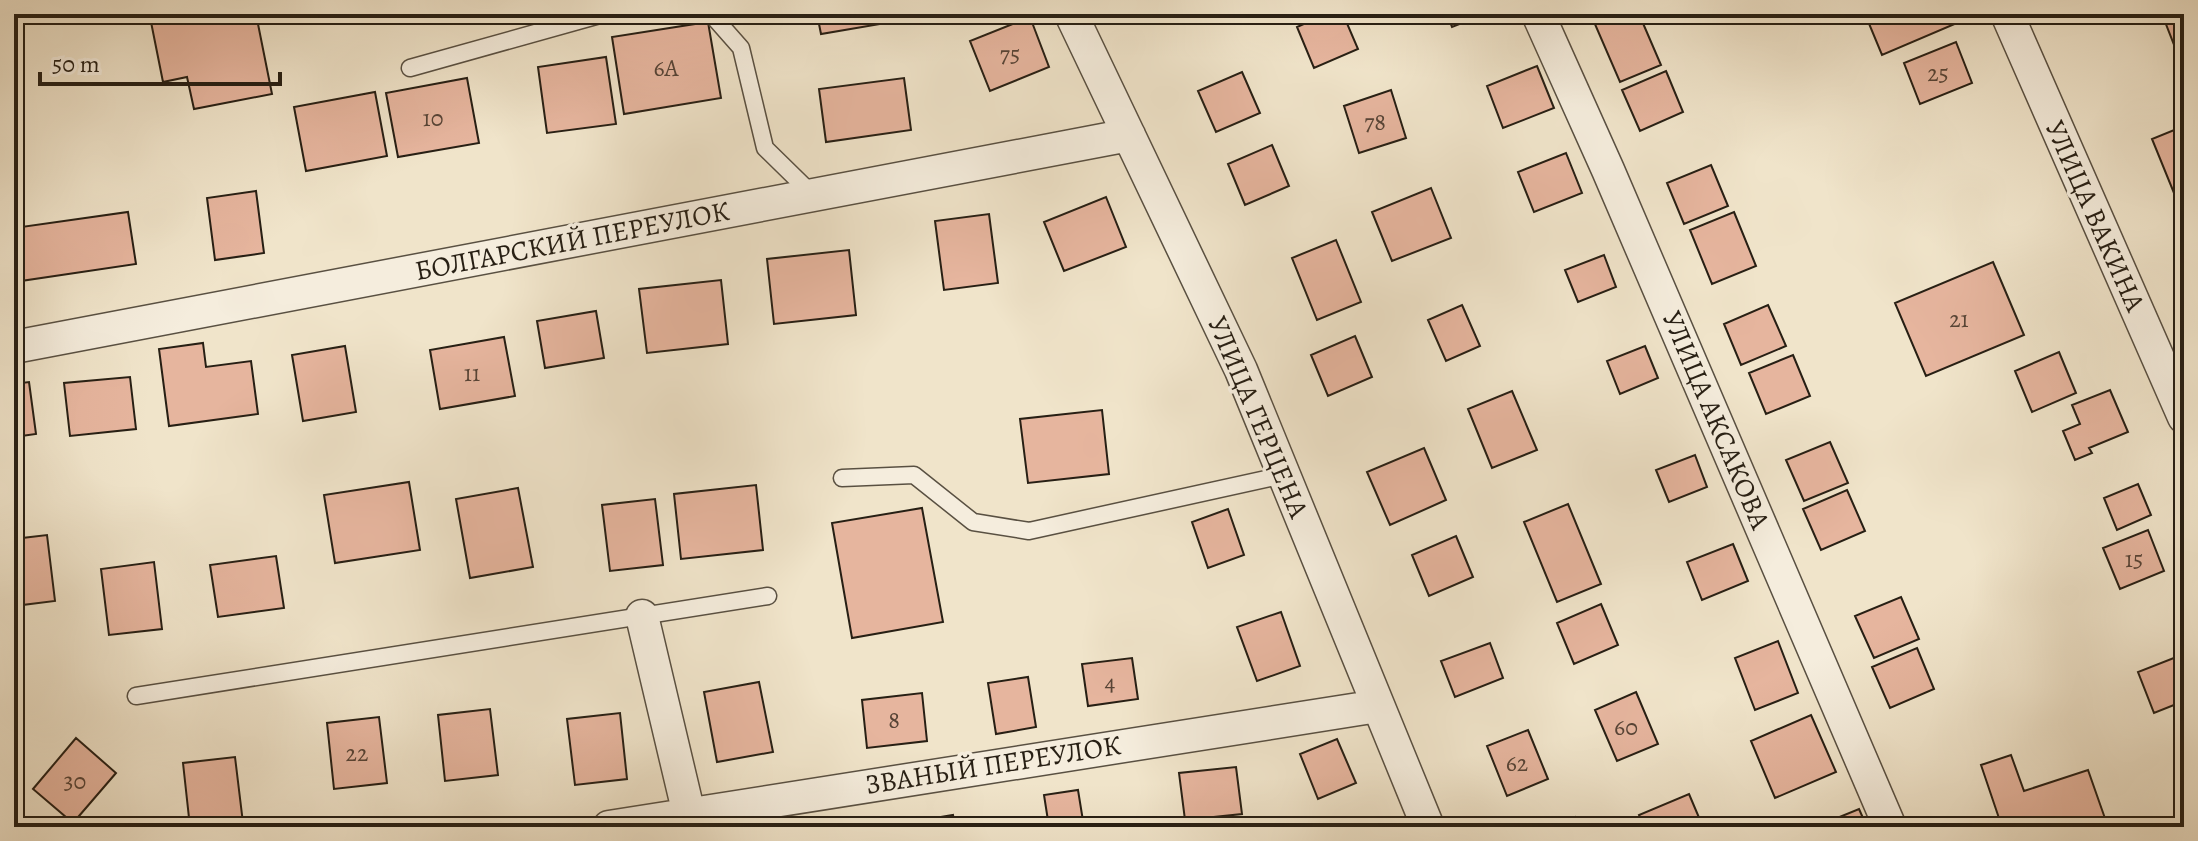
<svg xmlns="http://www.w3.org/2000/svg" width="2198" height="841" viewBox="0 0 2198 841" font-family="Alegreya,serif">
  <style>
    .building { fill: #e6b59e; stroke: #271f14; stroke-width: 2 }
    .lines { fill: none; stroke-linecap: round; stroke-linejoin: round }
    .service-casing { stroke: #595042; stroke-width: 19 }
    .minor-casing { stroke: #595042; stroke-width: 35 }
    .service { stroke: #f5eddd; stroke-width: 16 }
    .minor { stroke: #f5eddd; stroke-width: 32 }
    .labels { text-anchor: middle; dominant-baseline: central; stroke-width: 7; stroke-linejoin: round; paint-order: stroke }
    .number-label { font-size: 24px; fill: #574436 }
    .street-label { font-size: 28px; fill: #271f14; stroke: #f5eddd }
  </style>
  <rect width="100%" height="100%" fill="#f0e4ca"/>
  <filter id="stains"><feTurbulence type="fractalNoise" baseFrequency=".0025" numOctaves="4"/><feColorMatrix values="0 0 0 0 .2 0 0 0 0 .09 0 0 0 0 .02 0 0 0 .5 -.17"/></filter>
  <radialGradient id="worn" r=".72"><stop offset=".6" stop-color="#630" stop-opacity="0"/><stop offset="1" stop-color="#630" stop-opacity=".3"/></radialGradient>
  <path class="building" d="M192,14H256L272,94L194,109L187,77L163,82L151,22Z
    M817,14H885L886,23L821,34Z
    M1326,14H1343L1358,49L1314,68L1297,27Z
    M1447,14H1485L1452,27Z
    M1639,14L1661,65L1620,82L1591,15Z
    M1865,14H1953L1957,23L1882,55Z
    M2162,14H2184V58L2180,60Z
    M1030,17L1049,67L990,91L970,41Z
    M708,22L721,98L624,114L612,37Z
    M1956,42L1972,83L1920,104L1904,63Z
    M606,57L616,124L547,133L538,67Z
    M1537,66L1554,108L1503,128L1487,86Z
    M1666,71L1683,112L1640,131L1622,90Z
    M1242,72L1260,113L1216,132L1198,91Z
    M467,78L479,143L398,157L386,93Z
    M904,78L911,130L826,142L819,89Z
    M1391,90L1406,138L1359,153L1344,106Z
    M375,92L387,156L306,171L294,107Z
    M2184,126V195L2176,198L2152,139Z
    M1272,145L1289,186L1245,205L1228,164Z
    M1566,153L1582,193L1534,212L1518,172Z
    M1711,165L1728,206L1684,224L1667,183Z
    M1431,188L1451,238L1392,261L1372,212Z
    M256,191L264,253L215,260L207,198Z
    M1106,197L1126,247L1064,271L1044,222Z
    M128,212L136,264L14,282V228Z
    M1734,212L1756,266L1712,284L1690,230Z
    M989,214L998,283L944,290L935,221Z
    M1336,240L1361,302L1317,320L1292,258Z
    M849,250L856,315L774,324L767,259Z
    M1604,255L1616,287L1578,302L1565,270Z
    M1993,262L2024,335L1926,376L1895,303Z
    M721,280L728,344L647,353L639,289Z
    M1462,305L1480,346L1446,361L1428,320Z
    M1768,305L1786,346L1741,365L1724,324Z
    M596,311L604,358L545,368L537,321Z
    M1355,336L1372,377L1328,396L1311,355Z
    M504,337L515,396L440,409L430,350Z
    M203,343L206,367L251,361L258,414L169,426L159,349Z
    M345,346L356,412L303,421L292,355Z
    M1645,346L1658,378L1620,394L1607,361Z
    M2059,352L2076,393L2032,412L2015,371Z
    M1793,355L1810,396L1766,414L1749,373Z
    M130,377L136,429L70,436L64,383Z
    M29,382L36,434L14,437V384Z
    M2110,390L2128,432L2089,448L2092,453L2075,460L2063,431L2080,424L2072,405Z
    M1512,391L1537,450L1492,468L1468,409Z
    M1102,410L1109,474L1028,483L1020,419Z
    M1830,442L1848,483L1804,501L1786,460Z
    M1424,448L1446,500L1390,525L1367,472Z
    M1695,455L1707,487L1669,502L1656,470Z
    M409,482L420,550L335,563L324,495Z
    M2138,484L2151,515L2117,530L2104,498Z
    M756,485L763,550L681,559L674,494Z
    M518,488L533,567L470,578L456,499Z
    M1847,490L1865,531L1821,550L1803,509Z
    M655,499L663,565L610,571L602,505Z
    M1568,504L1601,584L1557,602L1524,522Z
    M922,508L943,622L852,638L832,523Z
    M1228,509L1244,555L1208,568L1192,522Z
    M2148,530L2164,571L2120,589L2103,548Z
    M47,535L55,601L14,606V539Z
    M1456,536L1473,577L1429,596L1412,555Z
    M1733,544L1748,581L1702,600L1687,562Z
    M276,556L284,608L218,617L210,565Z
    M154,562L162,629L109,635L101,569Z
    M1901,597L1919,639L1874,658L1855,616Z
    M1601,604L1618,645L1574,664L1557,623Z
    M1281,612L1300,666L1257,681L1237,627Z
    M1778,641L1798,693L1755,710L1735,658Z
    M1490,643L1503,678L1455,697L1441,661Z
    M1917,648L1934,689L1890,708L1872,667Z
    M2184,654V701L2154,713L2138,672Z
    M1132,658L1138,699L1088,706L1082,664Z
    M1028,677L1036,727L996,734L988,683Z
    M759,682L773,752L717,762L704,692Z
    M1636,692L1658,744L1617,761L1595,710Z
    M922,693L927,741L867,748L862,700Z
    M490,709L498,775L445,781L438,715Z
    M620,713L627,779L575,785L567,719Z
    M1811,715L1836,772L1775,798L1751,741Z
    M379,717L387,783L334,789L327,723Z
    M1528,730L1548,779L1507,796L1487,746Z
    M76,738L116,773L73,823L33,789Z
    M1337,739L1356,783L1318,799L1300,754Z
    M2011,755L2024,791L2088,770L2107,824L2098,827H2002L1981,765Z
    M235,757L243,823L190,827L183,763Z
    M1236,767L1242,814L1185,820L1179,773Z
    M1078,790L1084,827H1049L1044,795Z
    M1689,794L1703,827H1644L1639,815Z
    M1859,809L1867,827H1815Z
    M953,815L955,827H906L905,823Z
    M1575,817L1579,827H1550Z"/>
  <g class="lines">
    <defs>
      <path id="service" d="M711,14L741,48L765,148L813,195
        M410,68L603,14
        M842,478L914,475L973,522L1029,531L1284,475
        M136,696L768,596"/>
      <path id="minor" d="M1071,14L1241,370L1428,827
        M1538,14L1608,170L1890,827
        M2007,14L2184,417
        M14,347L1129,135
        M642,616L692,827
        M609,827L1378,706"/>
    </defs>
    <use href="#service" class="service-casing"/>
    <use href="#minor" class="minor-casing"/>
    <use href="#service" class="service"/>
    <use href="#minor" class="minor"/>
  </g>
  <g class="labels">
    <g class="number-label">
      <text x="1010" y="54">75</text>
      <text x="666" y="68">6А</text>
      <text x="1938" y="73">25</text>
      <text x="433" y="118">10</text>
      <text x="1375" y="122">78</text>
      <text x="1959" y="319">21</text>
      <text x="472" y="373">11</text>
      <text x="2134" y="559">15</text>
      <text x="1110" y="682">4</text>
      <text x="894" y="720">8</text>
      <text x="1626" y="727">60</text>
      <text x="357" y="753">22</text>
      <text x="1517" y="763">62</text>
      <text x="75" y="781">30</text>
    </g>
    <g class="street-label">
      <text transform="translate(2095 216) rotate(66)">УЛИЦА ВАКИНА</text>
      <text transform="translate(572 241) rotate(-11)">БОЛГАРСКИЙ ПЕРЕУЛОК</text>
      <text transform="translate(1258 417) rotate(67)">УЛИЦА ГЕРЦЕНА</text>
      <text transform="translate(1716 420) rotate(67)">УЛИЦА АКСАКОВА</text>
      <text transform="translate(993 765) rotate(-9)">ЗВАНЫЙ ПЕРЕУЛОК</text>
    </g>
  </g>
  <rect width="2198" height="841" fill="none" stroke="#f0e4ca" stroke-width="48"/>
  <rect x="16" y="16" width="2166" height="809" fill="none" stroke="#271f14" stroke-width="4"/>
  <rect x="24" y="24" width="2150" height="793" fill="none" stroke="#271f14" stroke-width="2"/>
  <path d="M40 72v12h240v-12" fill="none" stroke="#271f14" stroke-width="4"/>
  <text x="52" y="72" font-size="24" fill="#271f14" stroke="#f5eddd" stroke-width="6" paint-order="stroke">50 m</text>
  <rect width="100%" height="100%" filter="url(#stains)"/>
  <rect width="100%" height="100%" fill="url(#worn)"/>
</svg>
